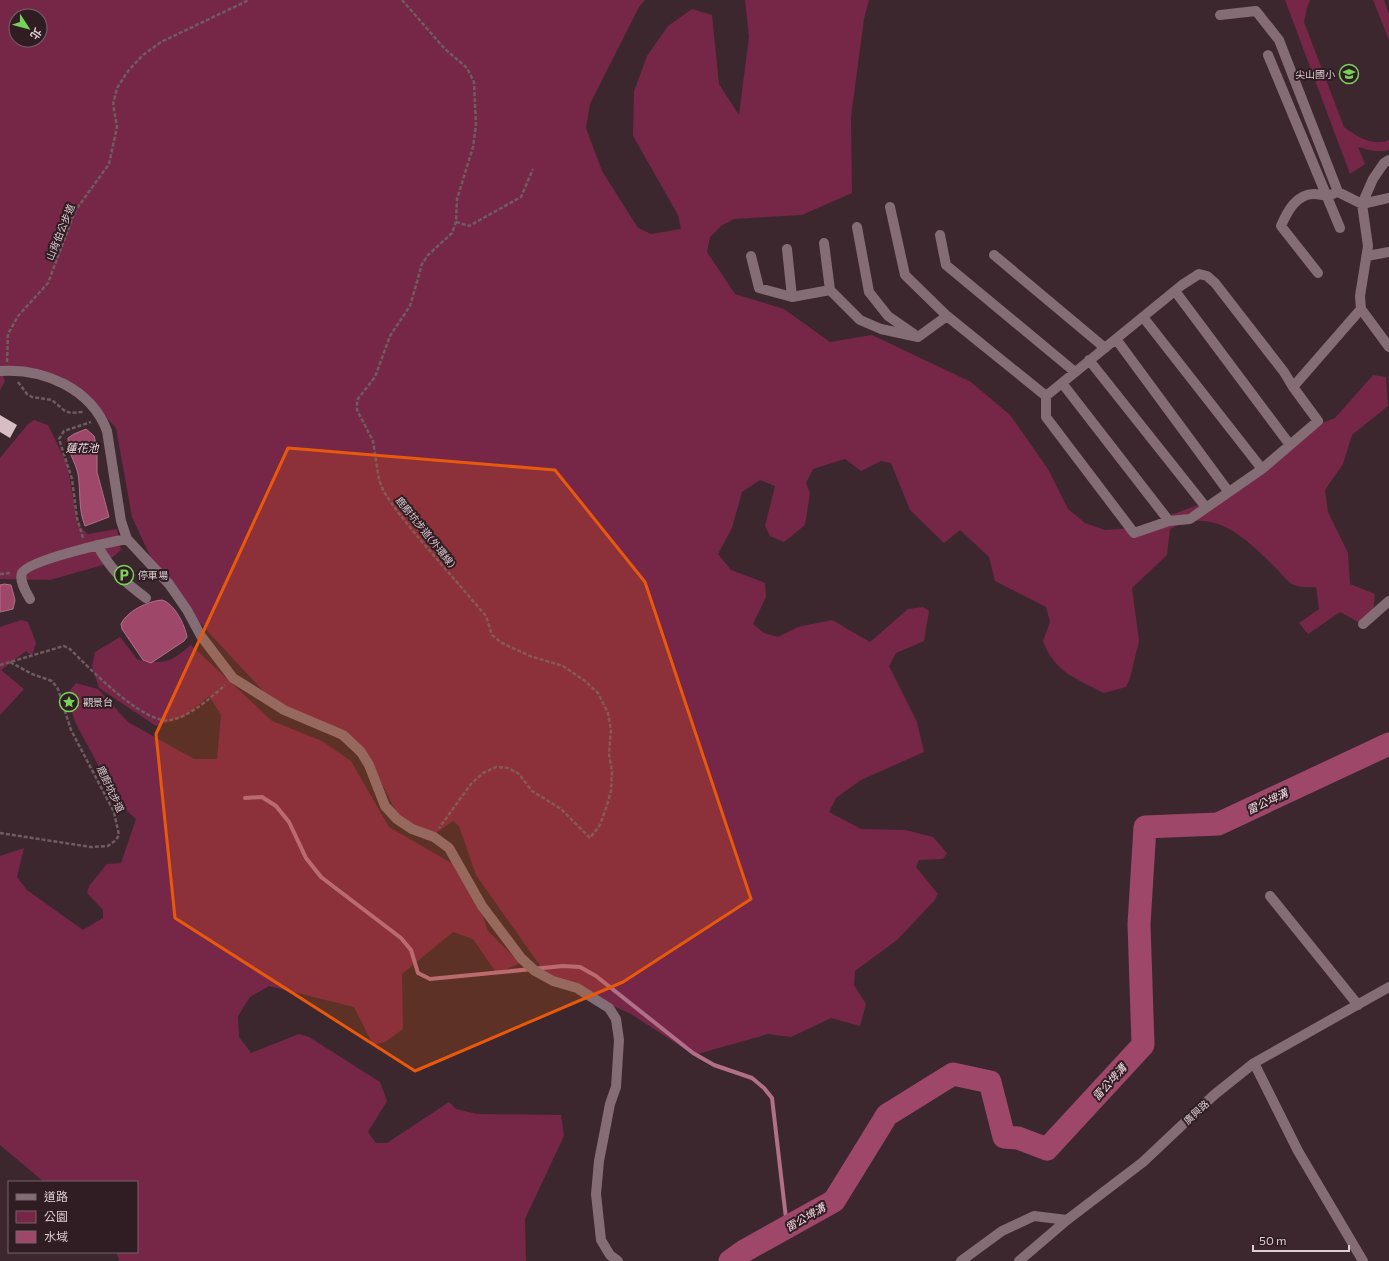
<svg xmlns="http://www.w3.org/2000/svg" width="1389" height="1261" viewBox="0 0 1389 1261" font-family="Commissioner,'Noto Sans TC',sans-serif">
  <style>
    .green { fill: #762747; fill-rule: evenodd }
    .water { fill: #9f4768; stroke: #b17088 }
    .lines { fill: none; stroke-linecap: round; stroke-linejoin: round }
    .stream { stroke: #b17088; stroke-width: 4 }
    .river { stroke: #9f4768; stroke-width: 23 }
    .building { fill: #d7bec5 }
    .path { stroke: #6e5c61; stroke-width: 2.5; stroke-dasharray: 4 2; stroke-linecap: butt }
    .minor { stroke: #846d74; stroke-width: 10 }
    .marked { fill: #e8590c; fill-opacity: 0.2; stroke: #e8590c; stroke-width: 3; stroke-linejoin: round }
    .labels { text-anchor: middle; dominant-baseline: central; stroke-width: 4; stroke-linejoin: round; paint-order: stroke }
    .poi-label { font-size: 10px; fill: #dcced2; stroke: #301d23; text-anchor: start }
    .street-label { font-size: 10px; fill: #dcced2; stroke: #301d23 }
    .water-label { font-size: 11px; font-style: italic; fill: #f5dbe3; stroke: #301d23 }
  </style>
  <rect width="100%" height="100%" fill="#3b272d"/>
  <path class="green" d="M0,0H645L639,7L590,104L586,128L602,171L638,228L651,234L681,229L678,215L633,136L634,91L647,56L668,26L692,9L712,15L719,84L739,115L749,37L745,0H869L864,19L851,117L852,193L802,215L734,219L721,226L710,237L707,252L735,294L784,309L830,342L872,335L971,382L1010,415L1048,469L1068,509L1085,523L1105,530L1135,528L1231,493L1302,431L1335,418L1373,375L1386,377L1388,406L1352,435L1343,464L1325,490L1328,512L1348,553L1350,584L1375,594L1373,614L1360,623L1340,612L1308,634L1299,623L1319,609L1316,587C1310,587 1300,588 1294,585C1288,583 1281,573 1276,568C1246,539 1214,505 1170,529L1167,555L1132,588L1139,641L1130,678L1126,687L1104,693C1077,679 1054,672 1043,641L1050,622L1046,607L995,581L989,557L960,530L944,543L910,510L891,463L881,461L861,471L845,459L813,469L806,483L810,493L805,525L784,542L770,536L765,526L775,486L760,480L742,492L732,528L718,554L731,570L765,583L766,597L753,624L764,633L778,637L798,627L832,620L870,642L908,609L923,607L929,611L924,641L896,653L889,666L917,722L924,752L861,780L836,798L829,812L861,829L905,830L933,837L947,853L943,859L919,860L916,867L938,894L934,901L897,940L855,971L854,985L866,1004L860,1026L831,1018L791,1037L768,1034L694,1055L631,1014L564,984L543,970L476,875L459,826L453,821L430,837L402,823L368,757L267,695L186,608L151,558L132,517L116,428L85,395L60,380L2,374L5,381L0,390ZM16,16H40V40H16Z
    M1285,0H1310L1307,8L1304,22L1344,127C1356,136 1373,147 1389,140V150C1378,153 1369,150 1358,147L1365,164L1350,174Z
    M1373,0H1384L1389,14V40Z
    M34,420L48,425L67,464L78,525L88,534L117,529L121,550L103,565L50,580L0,579V458L28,424Z
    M21,620L28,622L36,643L32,656L26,651L1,670L24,689L0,715V627Z
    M120,637L138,660C166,664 169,663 191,645L272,721L322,741L351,761L389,827L453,864L475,894L488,931L520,963L497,974L473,939L453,932L402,974L403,1029L385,1042L373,1045L354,1007L269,986L250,997L238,1016L239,1037L251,1053L299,1034L309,1037L380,1082L387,1101L368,1132L376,1143H387L449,1102L456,1109L477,1114L561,1115L564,1136L525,1219L526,1261H118L119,1259L116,1252H137V1182H44L0,1145V856L24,848L17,877L27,890L83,930L103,918V910L87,893L89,886L107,864L121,863L136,819L119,804L75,722L67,694L76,683L98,689L128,722L194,759H217L221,715L209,696L185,716L156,726L99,688L92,666L95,652Z"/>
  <path class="water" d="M86,429L94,436L97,447V472L109,517L85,526C78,509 81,492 78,474C75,460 68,455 68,438L74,434Z
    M4,584L11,585L15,600L13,609L0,612V585Z
    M162,600C174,603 185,625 187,637L184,641L151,663L143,660L122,629L121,624C127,611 148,601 162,600Z"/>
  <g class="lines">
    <path class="stream" d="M245,798L262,797L276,806L289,822L306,858L321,877L401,938L411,950L418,973L430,979L563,966L580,967L596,976L693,1053L714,1065L752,1078L764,1088L772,1098L787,1227"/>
    <path class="river" d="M730,1261L744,1251L834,1201L887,1115L953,1074L990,1082L1004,1137L1018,1138L1047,1149L1143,1045L1139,924L1145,827L1218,824L1389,744"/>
  </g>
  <path class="building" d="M0,415L17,425L10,438L0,432Z"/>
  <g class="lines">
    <path class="path" d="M402,0L445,49L467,68L474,82L476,125L473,147L457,199L456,222L452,233L428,255L422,264L410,306L390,336L375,377L357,400V410L373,441L379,480L384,492L397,511L417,536L486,616L492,635L502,643L530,656L563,666L585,681L598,693L608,713L611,730L609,754L612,771L611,791L607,805L600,825L590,838L561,809L532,791L519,774L508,768L496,767L483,773L471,784L439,828
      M456,222L469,226L521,197L533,169
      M7,362L8,334L18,316L48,283L75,211L109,164L117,127L113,104L117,88L128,71L143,55L161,42L249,0
      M18,382L27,394L32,397L52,400L65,411L71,413L83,412
      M83,538L77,518L72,479L59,439L64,431L91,422
      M0,574L11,573
      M0,665L64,646L70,649C88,667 145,726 171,720C189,717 212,697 225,685
      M0,833L91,847L108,846L116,840L119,835L114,812L71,730L58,689L52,681L32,674L10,662"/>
    <path class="minor" d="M1220,15L1256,11L1279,40L1338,192L1362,204L1389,198
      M1268,55L1340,228
      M1389,160L1384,163L1373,179L1362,204L1368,246L1360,296L1361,309L1389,347
      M890,207L905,275L947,316
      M857,227L869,292L888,316L914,334
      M940,235L946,265L1075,372
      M824,243L830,290
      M787,249L792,297
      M994,255L1105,348
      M751,256L759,288L792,297L830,290L860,320L881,329L918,337L947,316L1046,396L1182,285L1199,274L1207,276L1215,283L1284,372L1293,387L1318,421L1262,469L1190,519L1169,521L1134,533L1046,417V396
      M1367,256L1389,252
      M1318,273L1281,226C1287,212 1296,194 1314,194C1321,194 1326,197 1333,194
      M1175,291L1290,445
      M1143,317L1262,469
      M1116,339L1228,491
      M1089,360L1205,506
      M0,371C43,368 91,388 107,431L121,521L127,539L169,584L187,610L201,636L233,678L284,710L343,735L361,752L369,765L385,806L397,819L412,829L434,837L449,848L482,906L521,958L535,971L553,981L577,988L609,1008L616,1019L619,1040L616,1087L610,1104L599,1161L596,1194L601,1240L610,1255L618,1261
      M1062,383L1169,521
      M1293,387L1361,309
      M97,545C112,571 122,580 146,598
      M30,599C26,592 19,581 22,573C29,560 110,542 127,539
      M1363,624L1389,601
      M1270,896L1358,1005
      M1254,1063L1298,1151L1363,1261
      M961,1261L1002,1231L1034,1216L1067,1220
      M1019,1261L1067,1220L1143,1162L1214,1095L1254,1063L1389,987"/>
  </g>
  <path class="marked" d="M288,448L555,470L645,582L751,899L623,982L415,1071L175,918L156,734Z"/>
  <defs>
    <symbol id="school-ring" viewBox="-11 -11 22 22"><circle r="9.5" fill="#301d23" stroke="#78d259" stroke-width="1.5"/><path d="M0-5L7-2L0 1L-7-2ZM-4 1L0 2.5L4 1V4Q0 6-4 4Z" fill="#78d259"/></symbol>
    <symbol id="parking-ring" viewBox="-11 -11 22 22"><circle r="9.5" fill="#301d23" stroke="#78d259" stroke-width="1.5"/><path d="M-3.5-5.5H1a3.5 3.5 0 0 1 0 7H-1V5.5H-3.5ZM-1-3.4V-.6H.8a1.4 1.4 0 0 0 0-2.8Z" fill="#78d259"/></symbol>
    <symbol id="sight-ring" viewBox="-11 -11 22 22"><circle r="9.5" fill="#301d23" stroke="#78d259" stroke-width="1.5"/><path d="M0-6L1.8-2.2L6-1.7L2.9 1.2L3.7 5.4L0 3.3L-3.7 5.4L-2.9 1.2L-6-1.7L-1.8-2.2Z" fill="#78d259"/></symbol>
  </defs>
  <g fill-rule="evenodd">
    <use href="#school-ring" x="1338" y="63" width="22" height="22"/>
    <use href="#parking-ring" x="113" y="564" width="22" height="22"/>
    <use href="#sight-ring" x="58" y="691" width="22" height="22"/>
  </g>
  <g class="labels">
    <g class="poi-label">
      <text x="1335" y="74" text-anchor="end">尖山國小</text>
      <text x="138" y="575">停車場</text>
      <text x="83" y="702">觀景台</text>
    </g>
    <g class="street-label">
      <text transform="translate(60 232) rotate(-68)">山背伯公步道</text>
      <text transform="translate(426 532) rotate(51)">鹿廚坑步道(外環線)</text>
      <text transform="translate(111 789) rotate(65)">鹿廚坑步道</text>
      <text transform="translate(1196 1112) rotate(-43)">廣興路</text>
    </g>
    <g class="water-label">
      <text x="82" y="447">蓮花池</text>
      <text transform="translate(1267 801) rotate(-25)">雷公埤溝</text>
      <text transform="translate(1109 1082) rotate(-48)">雷公埤溝</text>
      <text transform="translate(805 1217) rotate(-30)">雷公埤溝</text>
    </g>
  </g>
  <rect x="8" y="1181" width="130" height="72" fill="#301d23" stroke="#756469"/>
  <rect x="16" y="1194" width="20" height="6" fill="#846d74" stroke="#756469"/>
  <text x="44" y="1201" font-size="12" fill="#dcced2">道路</text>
  <rect x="16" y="1211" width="20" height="12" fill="#762747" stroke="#756469"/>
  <text x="44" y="1221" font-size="12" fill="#dcced2">公園</text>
  <rect x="16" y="1231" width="20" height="12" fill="#9f4768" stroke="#756469"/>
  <text x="44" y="1241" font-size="12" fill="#dcced2">水域</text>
  <g transform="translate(28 28) rotate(126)"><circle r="19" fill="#301d23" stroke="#756469"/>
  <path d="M0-3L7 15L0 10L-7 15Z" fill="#78d259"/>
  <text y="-6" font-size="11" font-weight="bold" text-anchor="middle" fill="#dcced2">北</text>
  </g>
  <path d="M1253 1245v6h96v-6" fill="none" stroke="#dcced2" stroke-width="2"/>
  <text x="1259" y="1245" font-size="12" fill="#dcced2" stroke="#301d23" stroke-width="3" paint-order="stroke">50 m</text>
</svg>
